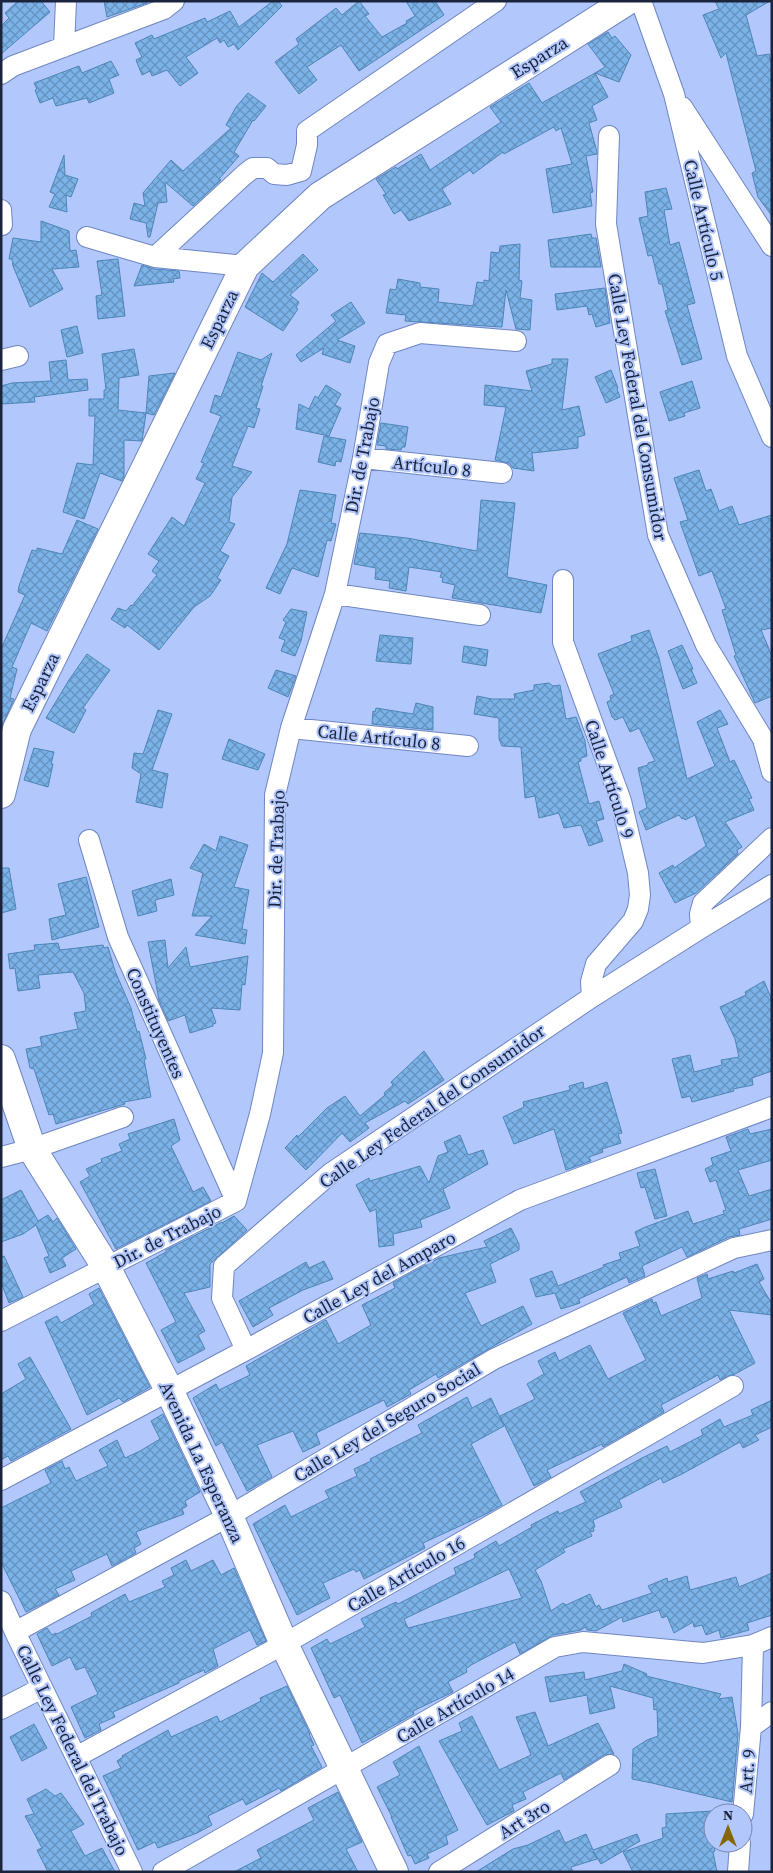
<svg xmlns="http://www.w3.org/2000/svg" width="773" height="1873" viewBox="0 0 773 1873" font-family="'Source Serif 4',serif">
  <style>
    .building { fill: url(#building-cross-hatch); stroke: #4d85b7; fill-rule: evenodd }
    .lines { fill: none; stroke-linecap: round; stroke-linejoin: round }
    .street-casing { stroke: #6e86c3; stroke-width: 22 }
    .secondary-casing { stroke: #6e86c3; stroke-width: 30 }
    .street { stroke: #fff; stroke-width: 20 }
    .secondary { stroke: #fff; stroke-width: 28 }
    .labels { text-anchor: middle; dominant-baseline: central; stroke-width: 4; stroke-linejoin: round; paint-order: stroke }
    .street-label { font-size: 18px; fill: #1b243d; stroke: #b2c7fb }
  </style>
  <defs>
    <pattern id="building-cross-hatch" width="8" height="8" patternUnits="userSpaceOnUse" patternTransform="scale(1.25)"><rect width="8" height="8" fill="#7bb3e8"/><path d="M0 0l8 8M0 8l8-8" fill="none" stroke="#6491bd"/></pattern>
  </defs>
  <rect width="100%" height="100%" fill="#b2c7fb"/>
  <path class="building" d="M18,1H41L50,12L1,54V26L9,18L5,13Z
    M104,1H147V3L107,17Z
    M273,1H278L282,6L238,50L234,44L228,47L224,40L220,43L217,38L186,57L198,73L180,86L167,70L152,76L150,71L142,75L136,60L142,57L135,43L152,35L154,39L205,18L207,22L230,11L239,27Z
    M359,1L369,14L365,16L382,37L407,23L406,21L415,16L406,1H435L444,15L359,71L341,45L307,67L317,80L299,94L275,62L299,44L296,39L336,8L342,15Z
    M715,1H770L746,15L757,56L769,54L772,65V216L758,197L752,173L756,171L726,53L721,58L703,15L719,9Z
    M608,32L612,38L615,36L631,55L619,82L595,73L605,67L588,44Z
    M111,61L119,75L109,79L114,93L89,103L87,98L56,106L53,98L40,103L35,90L37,89L34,83L79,66L82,73Z
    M595,73L608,97L592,106L597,120L589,123L597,152V154L586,156L593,192L590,193L592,206L553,213L546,169L572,164L561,128L556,131L554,127L504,154L503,152L473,174L470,170L442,189L451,204L409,221L401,210L394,214L383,195L386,194L376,179L396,167L397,169L421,154L430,170L501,122L490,107L529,83L542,103Z
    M248,93L266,106L254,121L253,120L234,152L239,156L219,179L221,180L193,206L165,182L167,202L158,203L150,237H148L146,223L130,219L134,203L145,206L143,193L171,160L183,171L231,128L226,125L236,107Z
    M64,155L65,175L78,179L71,197L66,195L67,212L49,207L55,194L50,192Z
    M666,188L672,209L664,210L670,245L679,242L695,303L687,305L702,359L682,365L665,311L668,310L662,284H659L652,255L648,256L639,218L648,216L645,192Z
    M41,221L69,231L70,251L76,250L79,267L52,269L63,289L30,307L13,266L12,259H9L13,238L41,242Z
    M591,234L592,238H596L601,267H551L548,240Z
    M520,244L519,280L522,281L520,298L532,300L530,330L516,329L506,290L502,327L405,321L406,315L386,313L390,289L396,290L398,279L420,283V287L439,289L438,302L473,306L477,282L484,283V280L489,281L491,252L499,253L500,246Z
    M303,254L318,270L290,295L299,302L296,308L298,309L283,331L245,307L262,273L273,282Z
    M118,259L125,316L98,319L96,296L102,295L97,261Z
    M142,265L154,269L179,271L180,278L173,279L174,282L134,286Z
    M605,288L610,323L596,327L592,314L589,315L587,306L557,310L555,294Z
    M351,302L365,323L337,340L355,346L350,363L322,354L324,348L301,362L296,355L336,321L331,315Z
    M77,326L83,353L67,357L61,330Z
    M134,349L139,375L119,378L118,410L146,413L149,376L175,373L154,415L146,413L142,441L124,440V477L122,481L100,473L84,519L63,512L77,463L93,465L95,416H89V399H104V390H106L102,354Z
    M238,352L261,360L272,353L261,386H263L256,408L260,409L254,428L248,426L232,466L252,472L232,497L229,522L235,524L220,551L229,556L217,578L221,580L210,596L194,607L159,650L127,625L125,628L111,619L118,608L126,611L131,605L132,606L157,575L152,571L159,561L148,554L172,517L184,526L205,483L196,479L204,463L201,462L221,416L210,412L215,395L221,397Z
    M552,359H568L562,410L579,406L585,435L578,437V448L532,453L534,471L513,468L509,463L495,460L506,407L484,405L485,385L532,391L526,371L552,364Z
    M66,360L68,380L87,379L88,390L34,397L35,402L1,404V386L12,383L51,381L49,362Z
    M611,370L618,388L617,389L620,397L606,403L595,377Z
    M692,381L700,408L684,413L685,416L669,421L660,392Z
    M326,385L341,394L335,405L341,408L329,436L296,429L299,404L309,409L315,396L318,398Z
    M381,423L408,427L405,447H402L401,450L386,449V446L377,445Z
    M324,436L346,440L341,462L336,461L335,466L318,462Z
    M699,470L706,491L711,489L719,511L732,506L739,525L772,515V628L761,630L772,656V696L755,703L734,656L736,655L722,610L726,609L712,571L699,576L680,522L688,520L674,478Z
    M300,490L336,495L331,523L336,524L331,541L327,540L318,577L292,568L280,594L266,588L287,544Z
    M481,500L515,503L507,577L547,585L541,613L452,598L455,585L442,582L443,578L440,577L442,572L409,567L406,591L389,588L390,581L375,579L376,568L354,564L360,533L407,538L477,551Z
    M77,520L98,529L47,631L31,623L12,667L17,669L10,698L14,699L1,728V649L25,595L18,592L19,586L32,550L37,551V548L62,554Z
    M291,609L307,612L301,641L295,656L281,651L285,640L279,638L286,622L283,620Z
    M649,630L659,658L687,779L715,766L697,722L720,710L728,724L717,728L730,762L734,760L752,798L749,799L754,810L725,822L742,847L737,850L738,854L696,893L675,903L659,873L673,865L674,868L706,846L695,815L685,820L684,818L682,819L679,815L646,830L639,812L647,808L638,768L648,765V763L655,761L639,728L630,732L623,717L615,720L612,717L607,702L611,700L610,696L614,694L598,654L632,641L631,636Z
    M380,635L413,638L411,664L376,661Z
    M682,645L693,669H691L697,683L683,689L668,651Z
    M464,646L488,650L486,666L462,662Z
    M87,654L110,670L83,708L86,710L74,733L46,718L69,680Z
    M276,670L296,676L288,697L268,688Z
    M549,683L553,686L560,685L566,719L576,717L585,741L587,756L581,758V761L578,762L589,804L599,801L604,819L596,821L603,841L589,846L581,825L564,828L559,813L539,818L535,796L525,798L521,747L502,746L499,739V718L474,714L477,696L492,699H515L514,694L534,690V685Z
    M416,703L433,707V730L372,724L373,711L375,712L376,708L413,714Z
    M158,710L172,714L152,770L168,774L162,808L136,802L141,774L132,768L134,753L143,754Z
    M229,739L265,754L258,770L222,759Z
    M34,748L54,752L51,764H53L48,787L24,780Z
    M220,836L248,845L234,887L249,890L242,929L247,930L245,944L195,935L212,916H192L203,873L190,868L204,844L216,851Z
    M1,868H9L16,909L1,913Z
    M86,877L99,927L52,940L49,919L66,915L58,884Z
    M171,879L174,895L155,900L157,911L138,916L132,891Z
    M165,940L168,968L186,947L190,967L248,956L245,985L242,984L240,1010L211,1008L216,1023L213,1024V1026L190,1033L185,1015L168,1021L159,1000L148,942Z
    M58,943L60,950L103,945L104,948L108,947L115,971L131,1008L137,1032L139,1031L146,1059H144L151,1097L124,1102L125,1104L56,1124L53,1114L49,1115L34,1069L30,1068L26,1049L42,1046L40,1037L78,1029L74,1013L86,1011L84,993L73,972L38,975L40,988L18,991L15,968L10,969L8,954L35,950L34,945Z
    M764,981L772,1000V1071L752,1078L753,1085L733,1089L734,1091L692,1102L690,1096L682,1098L672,1059L690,1055L694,1072L722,1065L721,1060L739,1057L735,1039L720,1007L746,995L745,992Z
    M424,1051L444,1080L408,1104L405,1101L365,1123L369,1128L350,1142L342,1133L306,1170L285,1148L297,1135L298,1137L327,1108L345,1096L360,1116L385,1095L384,1093L393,1085L391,1082Z
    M583,1082L584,1089L607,1082L622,1133L618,1134L621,1143L602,1149L603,1152L589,1157L591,1161L566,1170L554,1129L514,1144L503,1117L524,1107L523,1102L570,1090L569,1086Z
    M174,1119L180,1140L171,1146L193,1192L203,1187L211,1201L116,1249L80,1182L90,1176L86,1169L102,1162L101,1159L122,1151L119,1144L130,1139L128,1134Z
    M748,1129L750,1134L772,1129V1160L738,1170L749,1196L772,1189V1219L739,1229L740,1235L729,1237L687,1257L682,1247L642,1266L645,1276L629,1283L627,1277L579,1299L580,1303L561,1309L555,1293L536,1297L530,1279L552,1271L558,1286L604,1267L603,1265L621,1259L619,1253L640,1246L635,1232L643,1228L688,1211L693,1224L724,1214L723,1211L726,1210L716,1180L710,1182L705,1169L713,1165L711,1158L731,1151L726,1137Z
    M460,1135L468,1155L483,1150L488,1164L443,1189L450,1208L420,1220L422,1227L393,1234L394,1245L379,1247L376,1209L370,1212L356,1185L369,1178L370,1181L420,1166L429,1183L438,1156L448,1152L444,1142Z
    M655,1169L667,1216L655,1219L645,1187L641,1188L637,1173Z
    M21,1190L38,1221L48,1215L53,1222L57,1218L76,1249L62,1258L66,1266L50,1273L44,1258L49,1256L36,1225L23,1234L1,1242V1200Z
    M234,1216L247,1230L210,1264V1287L184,1293L205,1331L198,1335L205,1349L178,1363L161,1330L176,1322L146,1263L166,1252V1250L222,1222V1223Z
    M511,1228L519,1244V1250L490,1264L496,1282L465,1293L481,1326L523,1306L532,1324L438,1378L436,1374L409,1390L411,1394L387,1407L384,1400L316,1433L320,1444L303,1452L293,1431L257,1445L272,1477L247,1491L222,1442L216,1446L193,1398L216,1384L219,1390L250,1375L246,1366L326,1320L338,1344L371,1325L362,1305L395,1288L393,1283L439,1258L487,1247L484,1241Z
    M4,1256L23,1297L9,1303L1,1282V1257Z
    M324,1261L333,1279L303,1290L269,1308L273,1315L253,1327L239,1301L306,1262L309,1268Z
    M757,1264L764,1279L759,1282L772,1304V1315L729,1310L755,1363L735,1374L728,1376L720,1380L718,1375L661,1405L664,1412L603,1447L602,1444L547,1470L551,1477L534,1486L500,1416L535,1399L527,1384L544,1374L538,1361L555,1352L559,1361L590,1345L608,1379L646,1360L623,1313L652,1299L653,1303L656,1302L661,1316L702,1298L697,1278L707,1274L708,1279L733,1271L734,1273Z
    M99,1288L150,1387L123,1402L119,1398L87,1415L45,1322L57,1316L61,1323L94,1304L89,1294Z
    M30,1357L71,1429L11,1461L8,1456L1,1460V1394L26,1379L18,1364Z
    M467,1397L472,1408L491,1398L504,1426L471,1444L502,1505L486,1514L423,1543L425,1548L364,1579L360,1570L356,1572L354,1569L323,1583L330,1598L297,1615L253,1524L285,1505L291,1517L329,1498L325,1491L357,1476L354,1469L371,1461L370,1459L422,1433L418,1425Z
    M772,1400V1427L755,1435L759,1440L743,1448L740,1442L682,1474L663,1483L661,1478L619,1500L622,1507L593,1520L595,1527H593L594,1531L590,1532L592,1536L563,1549L565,1552L535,1570L541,1581L551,1611L563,1603L566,1605L590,1594L596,1607L599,1605L602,1610L652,1593L648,1586L667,1578L668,1582L687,1576L690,1590L736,1577L739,1587L772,1573V1615L747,1623L749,1630L721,1638L719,1630L706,1635L702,1625L694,1627L693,1622L674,1633L667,1616L662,1618L659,1610L623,1622L622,1617L596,1631L587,1630L585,1627L581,1630L553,1635L520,1654L515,1642L471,1665L466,1669L467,1672L448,1682L453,1692L413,1711L414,1714L362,1743L340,1695L334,1698L311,1648L327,1639L330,1644L365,1627L361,1619L396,1602L398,1604L456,1574L454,1568L475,1558L474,1554L496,1541L499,1546L532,1527L531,1525L558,1511L559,1514L586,1502L580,1492L642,1458L667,1446L670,1452L703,1435L701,1430L720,1419L724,1427L753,1415L751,1410ZM509,1569L522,1598L408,1628L404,1619Z
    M163,1414L200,1492L185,1501L187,1506L182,1509L184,1514L136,1532L141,1544L134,1548L136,1553L112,1566L107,1554L71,1571L75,1580L55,1589L59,1595L26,1612L1,1562V1508L51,1483L45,1470L62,1461L65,1469L69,1467L76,1481L108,1466L99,1450L117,1440L125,1458L140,1451L160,1439L151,1421Z
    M186,1560L191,1571L213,1560L221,1575L234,1568L266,1641L257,1645L250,1630L213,1649L218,1666L205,1673L204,1670L179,1681V1683L113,1712L115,1717L99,1724L101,1730L85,1738L71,1707L98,1694L85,1667L76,1670L70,1657L52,1666L37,1634L47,1628L52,1635L56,1633L57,1634L92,1616L91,1613L125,1594L129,1602L165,1587L162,1581L174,1575L171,1568Z
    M624,1664L647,1674L646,1676L721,1694L718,1699L732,1697L738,1734L732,1802L652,1783L632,1779L633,1749L647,1740L658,1736L657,1709L654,1710L653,1698L610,1686L615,1708L590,1714L587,1695L550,1702L545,1677L584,1672L585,1680L622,1671Z
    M287,1686L310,1734H309L314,1745L311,1746L322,1767L281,1791L279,1788L246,1805L243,1799L208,1816L212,1825L197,1833L158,1848L155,1842L138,1850L103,1776L121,1768L117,1761L123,1757L122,1756L168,1730L171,1737L217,1716L220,1722L261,1701L260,1698Z
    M535,1712L548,1746L598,1723L614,1754L604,1755L564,1780L561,1773L523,1792L526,1799L512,1805L514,1811L487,1825L439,1741L462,1731L459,1723L472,1716L499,1770L531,1755L516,1717Z
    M34,1724L47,1748L22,1761L10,1737Z
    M419,1746L458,1830L446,1836L448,1844L427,1854L429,1858L415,1864L411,1855L408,1856L391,1817H392L377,1787L400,1775L393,1762Z
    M46,1789L55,1796L61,1793L84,1824L71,1831L85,1856L102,1848L115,1872H48L37,1850L42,1848L25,1816L34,1814L27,1799Z
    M338,1792L362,1842L346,1849L358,1872H234L261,1858L257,1850L314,1820L308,1808Z
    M713,1811V1843L715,1851L713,1852L717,1872H633L623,1852L663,1838L662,1828L666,1827V1814Z
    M559,1830L565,1843L586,1834L593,1850L637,1834L640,1841L601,1864L593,1851L597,1859L571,1867L573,1872H476L513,1849L528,1845Z"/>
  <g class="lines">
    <defs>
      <path id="street" d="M641,1L674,94L737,356L772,437
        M64,47L66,1
        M1,74L13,66L164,9L174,1
        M682,107L772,246
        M609,136L606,224L658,535L706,645L763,739L772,772
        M1,210L2,225
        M87,237L155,257L245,266
        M155,257L244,175L253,168H267L274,174L287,175L301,171L307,145V131L496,1
        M1,360L18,356
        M363,458L502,473
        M563,580V642L621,801L638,873L640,895L638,909L633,921L596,964L591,982L592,997
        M335,594L480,615
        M291,728L468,746
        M89,840L118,937L236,1201
        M701,928L700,914L703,903L772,838
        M1,1157L32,1149L123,1117
        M1,1321L236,1201L260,1114L273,1053L275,795L291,728L335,594L363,458L379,363L387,344L420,333L516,341
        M246,1350L222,1298L224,1266L331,1173L592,997L701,928L772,885
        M1,1480L246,1350L520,1200L772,1107
        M1,1601L15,1632L132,1872
        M15,1632L229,1516L494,1359L734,1248L772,1240
        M1,1709L42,1688
        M751,1727L772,1712
        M76,1757L284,1644L733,1386
        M743,1814L751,1727L753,1645
        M163,1872L555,1647L583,1642L703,1653L753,1645L772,1637
        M439,1872L610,1765
        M738,1872L740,1843"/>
      <path id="secondary" d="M1,794L17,729L245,266L320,196L627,1
        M1,1059L32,1149L106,1267L169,1390L229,1516L284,1644L394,1872"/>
    </defs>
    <use href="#street" class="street-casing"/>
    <use href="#secondary" class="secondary-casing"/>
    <use href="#street" class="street"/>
    <use href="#secondary" class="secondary"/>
  </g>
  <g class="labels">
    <g class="street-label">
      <text transform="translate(539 57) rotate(-32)">Esparza</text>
      <text transform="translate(704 220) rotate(77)">Calle Artículo 5</text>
      <text transform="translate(219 319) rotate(-64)">Esparza</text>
      <text transform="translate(638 407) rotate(80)">Calle Ley Federal del Consumidor</text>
      <text transform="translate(362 455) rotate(-79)">Dir. de Trabajo</text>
      <text transform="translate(432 466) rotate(6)">Artículo 8</text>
      <text transform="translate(40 682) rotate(-64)">Esparza</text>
      <text transform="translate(379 737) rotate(6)">Calle Artículo 8</text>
      <text transform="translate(610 779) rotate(72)">Calle Artículo 9</text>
      <text transform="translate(276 849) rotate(-88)">Dir. de Trabajo</text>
      <text transform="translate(156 1023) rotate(66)">Constituyentes</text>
      <text transform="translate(432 1106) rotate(-35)">Calle Ley Federal del Consumidor</text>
      <text transform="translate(167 1236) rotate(-27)">Dir. de Trabajo</text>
      <text transform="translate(379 1277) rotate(-29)">Calle Ley del Amparo</text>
      <text transform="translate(387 1422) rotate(-31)">Calle Ley del Seguro Social</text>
      <text transform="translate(202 1462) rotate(65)">Avenida La Esperanza</text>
      <text transform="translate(406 1574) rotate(-30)">Calle Artículo 16</text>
      <text transform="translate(455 1705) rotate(-30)">Calle Artículo 14</text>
      <text transform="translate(73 1750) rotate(64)">Calle Ley Federal del Trabajo</text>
      <text transform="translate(747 1771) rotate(-85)">Art. 9</text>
      <text transform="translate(524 1819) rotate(-32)">Art 3ro</text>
    </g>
  </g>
  <rect width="773" height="1873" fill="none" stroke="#1b243d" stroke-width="5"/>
  <g transform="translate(728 1828)"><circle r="24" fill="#b2c7fb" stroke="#7686af"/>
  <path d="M0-4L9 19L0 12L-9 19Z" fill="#856600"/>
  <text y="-8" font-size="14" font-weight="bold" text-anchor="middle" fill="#1b243d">N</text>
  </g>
</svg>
